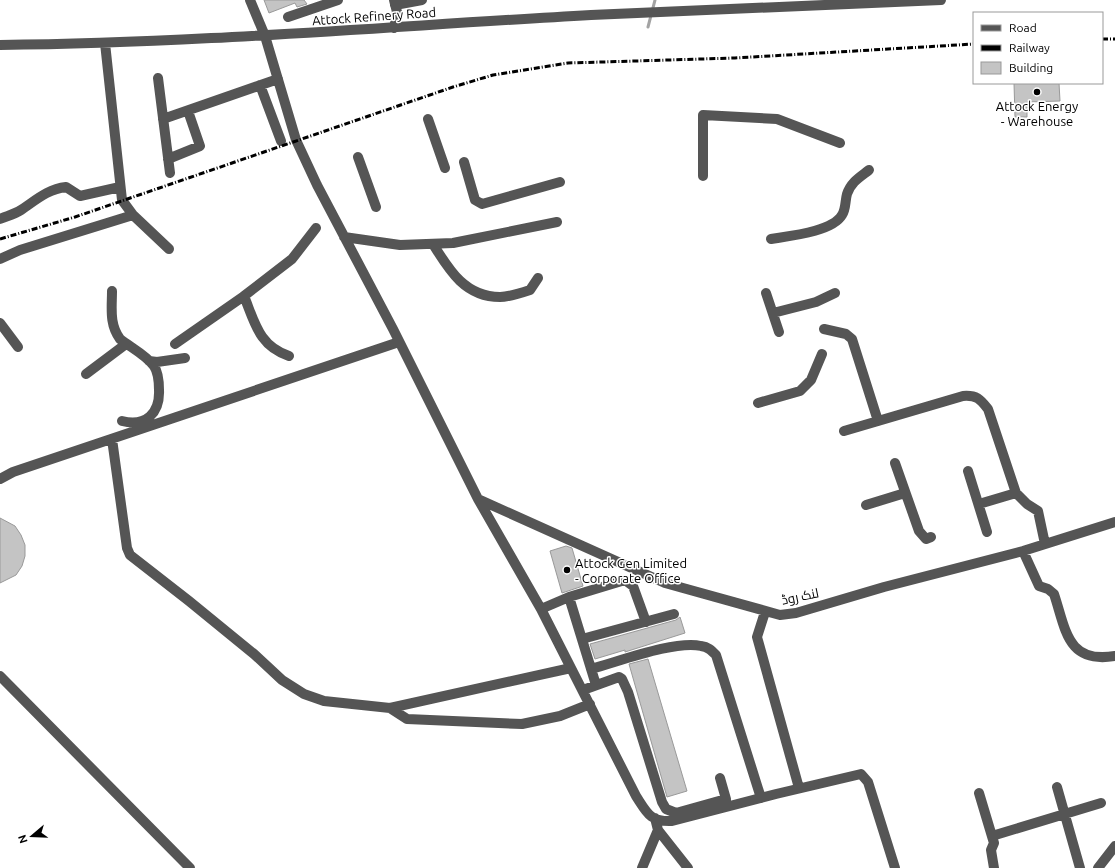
<svg xmlns="http://www.w3.org/2000/svg" width="1115" height="868" viewBox="0 0 1115 868" font-family="Ubuntu,Cairo,sans-serif">
  <style>
    .lines { fill: none; stroke-linecap: round; stroke-linejoin: round }
    .stream { stroke: #a3a3a3; stroke-width: 3 }
    .building { fill: #c4c4c4; stroke: #999 }
    .minor { stroke: #555; stroke-width: 10 }
    .rail { stroke: #000; stroke-width: 3; stroke-dasharray: 6 2 1 2; stroke-linecap: butt }
    .poi-dot { fill: #000; stroke: #fff; stroke-width: 1.5 }
    .labels { text-anchor: middle; dominant-baseline: central; stroke-width: 3; stroke-linejoin: round; paint-order: stroke }
    .street-label { font-size: 13px; fill: #000; stroke: #fff }
    .poi-label { font-size: 13px; fill: #000; stroke: #fff }
  </style>
  <rect width="100%" height="100%" fill="#fff"/>
  <g class="lines">
    <path class="stream" d="M648,27L655,0"/>
  </g>
  <path class="building" d="M264,0H304L307,4L297,7L295,3L269,13Z
    M1014,83H1059L1060,101L1027,102V117H1015Z
    M0,518L15,526L21,535L25,545V556L22,566L16,575L0,583Z
    M566,546L572,548L583,586L562,593L550,551Z
    M680,617L685,633L625,652V650L595,659L590,644L676,620Z
    M648,659L687,791L667,797L629,664Z"/>
  <g class="lines">
    <path class="minor" d="M250,0L265,36L296,140L317,185L393,329L478,499L541,609L636,796C647,813 650,822 672,821L776,794L861,774L868,782L895,868
      M394,0L397,12L394,28
      M395,5L422,0
      M288,17L338,0
      M105,43L122,200L133,215L169,249
      M0,45C197,43 394,26 591,15C708,9 825,6 941,0
      M158,78L170,173
      M260,85L281,141
      M163,119L278,79
      M428,119L445,168
      M358,157L376,207
      M168,159L200,146L188,111
      M464,162L475,200L482,204L560,182
      M703,176V115L777,119L840,143
      M0,219C7,216 15,214 21,210C36,200 48,189 66,187L80,196L120,187
      M344,237L400,245L453,243L557,222
      M771,239C789,236 832,232 842,215C846,209 845,201 847,194C851,182 860,177 869,170
      M433,244C449,270 465,297 500,297C509,297 521,293 530,290L538,278
      M0,259L20,250L133,215
      M112,291C112,308 109,324 120,339C130,347 146,355 154,366C158,372 159,382 159,390C160,413 146,427 122,421
      M766,293L779,332
      M244,296C255,323 259,346 289,356
      M773,313L816,302L835,293
      M0,323L18,347
      M824,329L846,334L852,339L878,421
      M175,344L244,296L292,259L316,228
      M149,361L157,362L185,358
      M86,374L126,344
      M758,403L800,391L811,380L822,354
      M844,431L963,396C977,395 980,399 988,409L1016,493L1027,504L1038,511L1045,544
      M112,439L127,548L130,555L189,601L254,654L282,680L304,694L324,701L390,708L571,668
      M895,463L919,531L926,539L931,537
      M968,471L987,532
      M0,479L13,472L399,342
      M478,499L665,583L780,615L796,613L884,587L1023,551L1115,522
      M979,504L1016,493
      M866,505L905,493
      M1023,551L1039,586L1048,589L1054,594C1066,630 1067,664 1115,656
      M569,597L596,685
      M541,609L569,597L625,580L633,586L646,622
      M765,612L757,637L799,788
      M582,639L674,614
      M591,669C618,662 675,640 701,646C708,647 711,650 716,655L761,798
      M0,676L190,868
      M583,690L619,677L622,679L628,692L662,802L666,809L676,813L726,799L720,778
      M390,708L407,719L522,724L560,716L590,704
      M1057,787L1080,868
      M979,793L994,843L991,850L994,868
      M655,818L658,830L688,868
      M992,836L1101,803
      M642,868L658,830
      M1098,868L1115,846"/>
    <path class="rail" d="M1102,39H1115
      M0,239L75,217L453,87L493,75L568,63L735,58L974,44"/>
  </g>
  <g class="poi-dot">
    <circle cx="1037" cy="92" r="4"/>
    <circle cx="567" cy="570" r="4"/>
  </g>
  <g class="labels">
    <g class="street-label">
      <text transform="translate(374 16) rotate(-4)">Attock Refinery Road</text>
      <text transform="translate(800 596) rotate(-12)">لنک روڈ</text>
    </g>
    <g class="poi-label">
      <text x="1037" y="106">Attock Energy<tspan x="1037" dy="15">- Warehouse</tspan></text>
      <text x="575" y="563" text-anchor="start">Attock Gen Limited<tspan x="575" dy="15">- Corporate Office</tspan></text>
    </g>
  </g>
  <rect x="973" y="12" width="130" height="72" fill="#ffffff" stroke="#999999"/>
  <rect x="981" y="25" width="20" height="6" fill="#555555" stroke="#999999"/>
  <text x="1009" y="32" font-size="12" fill="#000000">Road</text>
  <rect x="981" y="45" width="20" height="6" fill="#000000" stroke="#999999"/>
  <text x="1009" y="52" font-size="12" fill="#000000">Railway</text>
  <rect x="981" y="62" width="20" height="12" fill="#c4c4c4" stroke="#999999"/>
  <text x="1009" y="72" font-size="12" fill="#000000">Building</text>
  <g transform="translate(32 836) rotate(251)" stroke="#ffffff" stroke-width="3" paint-order="stroke">
  <path d="M0-3L7 15L0 10L-7 15Z" fill="#000000"/>
  <text y="-6" font-size="11" font-weight="bold" text-anchor="middle" fill="#000000">N</text>
  </g>
</svg>
